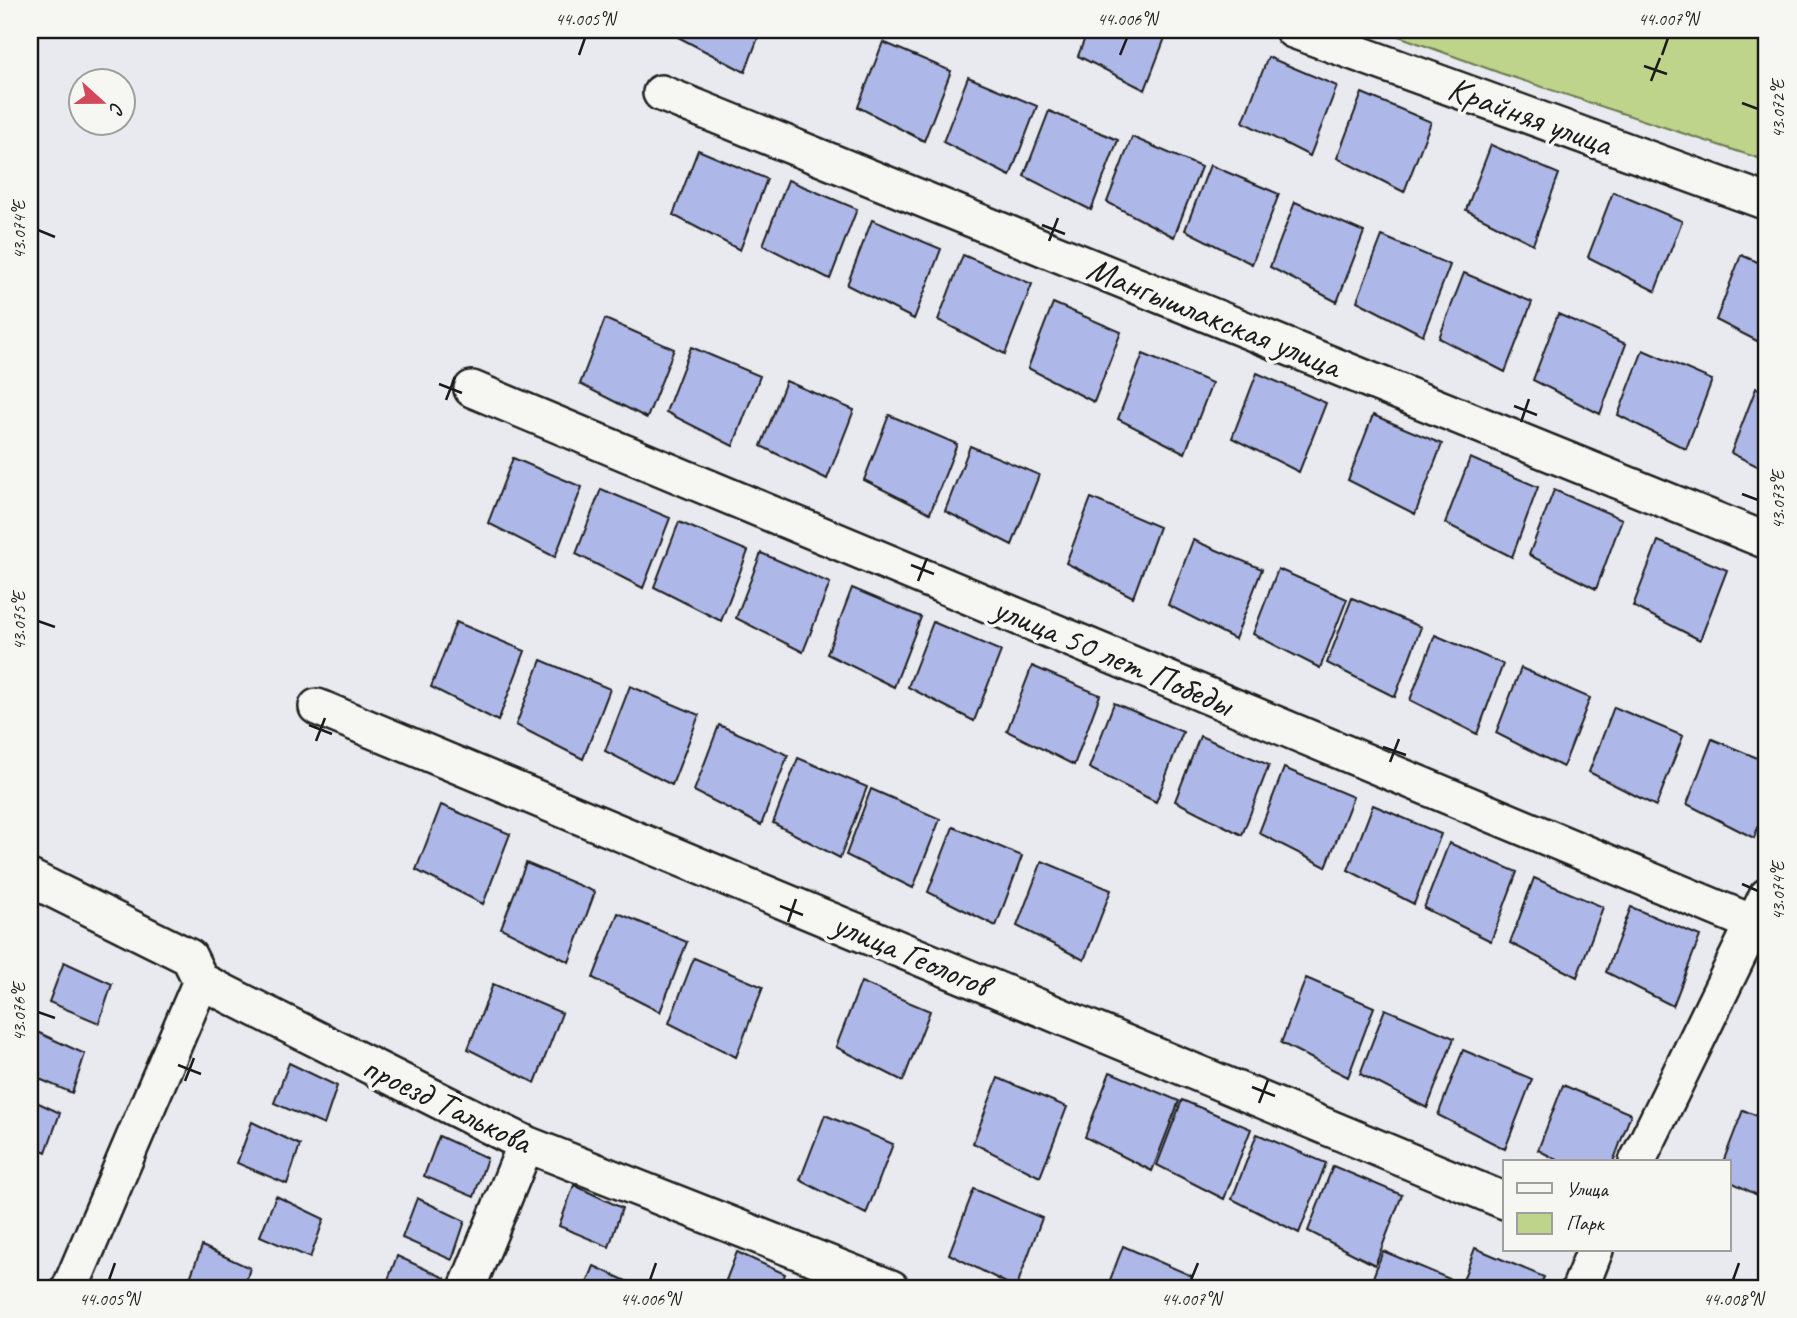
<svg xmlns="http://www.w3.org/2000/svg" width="1797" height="1318" viewBox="0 0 1797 1318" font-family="Caveat,sans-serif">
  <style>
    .green { fill: #bdd48a; stroke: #6c7853; stroke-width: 2 }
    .building { fill: #aeb8e8; stroke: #1c1c1c; stroke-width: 2 }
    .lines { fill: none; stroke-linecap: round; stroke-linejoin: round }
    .minor-casing { stroke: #1c1c1c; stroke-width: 40 }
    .minor { stroke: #f6f6f2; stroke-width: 35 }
    .ticks { fill: none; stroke: #1c1c1c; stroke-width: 2.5 }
    .labels { text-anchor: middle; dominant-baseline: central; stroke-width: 7; stroke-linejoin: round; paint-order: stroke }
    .street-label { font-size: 35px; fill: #1c1c1c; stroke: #f6f6f2 }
    .neatline { fill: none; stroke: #1c1c1c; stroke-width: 2.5 }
    .ticks-label { font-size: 18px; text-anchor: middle; fill: #1c1c1c }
  </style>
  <rect width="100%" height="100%" fill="#e8eaf0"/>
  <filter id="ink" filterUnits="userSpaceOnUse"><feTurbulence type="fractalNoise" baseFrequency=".0143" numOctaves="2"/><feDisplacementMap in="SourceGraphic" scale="14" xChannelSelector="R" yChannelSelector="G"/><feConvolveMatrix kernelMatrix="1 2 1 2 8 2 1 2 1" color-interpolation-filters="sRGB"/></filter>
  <g filter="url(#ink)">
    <path class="green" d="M1382,30H1744L1767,39V161L1500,73Z"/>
    <path class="building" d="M681,30H761L745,72L678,37Z
      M1088,30H1168L1145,90L1078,56Z
      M883,42L951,71L924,141L858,107Z
      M1268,57L1337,86L1310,156L1243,122Z
      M968,77L1037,106L1010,176L943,142Z
      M1362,93L1431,122L1404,192L1337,158Z
      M1049,111L1118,140L1091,210L1024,176Z
      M1132,137L1201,167L1174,237L1107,202Z
      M1491,145L1559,174L1533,244L1466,210Z
      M698,150L767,179L740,250L673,215Z
      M1210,165L1279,194L1252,264L1185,230Z
      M788,180L857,209L830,279L763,245Z
      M1613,192L1682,221L1655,291L1588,257Z
      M1295,202L1364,232L1337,302L1270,267Z
      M872,220L941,249L914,319L847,285Z
      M1382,236L1450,265L1423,335L1357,301Z
      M963,255L1032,284L1005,354L938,320Z
      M1741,255L1767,266V346L1716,320Z
      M1464,273L1532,302L1505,372L1439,338Z
      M1053,303L1121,332L1094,402L1028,368Z
      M1558,314L1626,344L1600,414L1533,380Z
      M605,319L674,349L647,418L580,384Z
      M691,347L760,376L733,446L666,412Z
      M1643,350L1712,380L1686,449L1618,415Z
      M1143,354L1212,383L1185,453L1118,419Z
      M1257,373L1326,403L1299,472L1232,438Z
      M786,381L854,410L827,479L761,446Z
      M1756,388L1767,392V471L1731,453Z
      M889,415L957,444L930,513L864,480Z
      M1373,415L1442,444L1415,514L1348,480Z
      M970,446L1039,475L1012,545L945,511Z
      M513,458L582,487L555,557L488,523Z
      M1470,458L1538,487L1512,557L1445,523Z
      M601,489L670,518L643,588L576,554Z
      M1554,490L1622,519L1596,589L1529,555Z
      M1091,498L1159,527L1133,597L1066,563Z
      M679,522L748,551L721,621L654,587Z
      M1193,540L1262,569L1235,639L1168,605Z
      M1658,541L1727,570L1700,640L1633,606Z
      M761,553L830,583L803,652L736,618Z
      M1278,569L1347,599L1320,668L1253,634Z
      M852,588L921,617L894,687L827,654Z
      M1352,598L1421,627L1395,697L1327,663Z
      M456,622L525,651L498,721L431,687Z
      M933,622L1001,651L974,721L908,687Z
      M1435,635L1503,664L1477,734L1410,700Z
      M541,660L610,689L583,759L516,725Z
      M1032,666L1100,695L1074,765L1007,731Z
      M1521,668L1590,698L1563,767L1496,733Z
      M630,686L699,715L672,785L605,751Z
      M1114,703L1183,732L1156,802L1089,768Z
      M1614,707L1683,736L1656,806L1589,772Z
      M719,725L788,755L761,825L694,791Z
      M1200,736L1269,765L1242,835L1175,801Z
      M1712,739L1767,762V803L1754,838L1687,804Z
      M798,758L867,787L840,858L773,823Z
      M1284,768L1353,797L1326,867L1259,833Z
      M871,789L940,819L913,888L846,855Z
      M441,805L510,834L483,904L416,870Z
      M1373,805L1441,834L1414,904L1348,870Z
      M953,827L1022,856L996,926L928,892Z
      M1449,843L1517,872L1491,941L1424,908Z
      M1042,861L1111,890L1084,960L1017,926Z
      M526,863L595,892L569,962L501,928Z
      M1534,878L1603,907L1577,977L1510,943Z
      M1631,907L1700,936L1673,1006L1606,972Z
      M618,913L687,942L660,1012L593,978Z
      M694,958L763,987L736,1057L669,1023Z
      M64,962L112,984L99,1023L49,1002Z
      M1306,978L1374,1007L1348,1077L1281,1043Z
      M861,982L930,1011L903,1081L836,1047Z
      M493,984L562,1013L535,1083L468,1049Z
      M1385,1009L1454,1038L1427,1108L1360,1074Z
      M37,1032L85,1054L72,1093L30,1075V1051Z
      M1463,1050L1532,1079L1505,1149L1438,1115Z
      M289,1063L337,1086L324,1125L274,1103Z
      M1110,1072L1179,1101L1152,1171L1085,1137Z
      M998,1078L1067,1107L1040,1177L973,1143Z
      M1563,1085L1631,1114L1613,1162H1561L1538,1150Z
      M30,1099L60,1113L46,1152L30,1145Z
      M1182,1100L1251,1129L1224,1199L1157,1165Z
      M1743,1110L1767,1120V1200L1729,1181V1162H1723Z
      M825,1115L893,1144L866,1214L800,1180Z
      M252,1122L300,1145L287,1184L237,1163Z
      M1257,1134L1326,1163L1299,1233L1232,1199Z
      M439,1136L487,1158L474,1197L424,1176Z
      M1333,1166L1402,1195L1375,1265L1308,1231Z
      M574,1185L622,1208L609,1247L559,1226Z
      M974,1189L1042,1218L1016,1288L949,1254Z
      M276,1196L324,1219L310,1258L260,1236Z
      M417,1198L465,1221L452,1260L402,1238Z
      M202,1246L250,1268L244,1288H192L187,1286Z
      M1123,1246L1192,1276L1187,1288H1107Z
      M1475,1248L1544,1277L1539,1288H1460Z
      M1383,1251L1452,1280L1448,1288H1369Z
      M737,1252L785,1274L780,1288H723Z
      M397,1256L445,1278L442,1288H385Z
      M594,1266L641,1288H585Z"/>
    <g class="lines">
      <defs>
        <path id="minor" d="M1293,30L1767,202
          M661,93L1767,541
          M472,389L1767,929
          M317,707L1505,1201
          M30,878L189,957L201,981L526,1144L891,1288
          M1637,1162L1767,896
          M70,1288L201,981
          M467,1288L526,1144
          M1580,1288L1595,1250"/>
      </defs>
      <use href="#minor" class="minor-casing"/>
      <use href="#minor" class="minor"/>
    </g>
  </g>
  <path class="ticks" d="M579,55L585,38M1120,55L1127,38M1662,55L1668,38M1644,66L1667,74M1651,81L1660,58M1742,103L1758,109M1042,225L1065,234M38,230L55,237M1049,241L1058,218M439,384L462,393M446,400L455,377M1514,406L1537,415M1521,422L1529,399M1742,494L1758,500M911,565L934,574M918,581L927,558M38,621L55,627M309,725L332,734M316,741L325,718M1383,747L1406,755M1390,762L1399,739M1742,884L1758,891M780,906L803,915M788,922L796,899M38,1012L55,1018M178,1065L201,1074M185,1081L194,1058M1252,1087L1275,1096M1259,1103L1268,1080M109,1280L115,1263M650,1280L656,1263M1191,1280L1198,1263M1733,1280L1739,1263"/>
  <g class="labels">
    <g class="street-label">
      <text transform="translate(1530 116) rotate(20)">Крайняя улица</text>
      <text transform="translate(1214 317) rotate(22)">Мангышлакская улица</text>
      <text transform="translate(1113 656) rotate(23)">улица 50 лет Победы</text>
      <text transform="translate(911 954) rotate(23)">улица Геологов</text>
      <text transform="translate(447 1104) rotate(26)">проезд Талькова</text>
    </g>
  </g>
  <rect width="1797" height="1318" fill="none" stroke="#f6f6f2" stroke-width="77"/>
  <rect x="1503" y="1160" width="228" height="91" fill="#f6f6f2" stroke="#9f9f9c" stroke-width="2"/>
  <rect x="1517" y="1183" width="35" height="10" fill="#f6f6f2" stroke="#9f9f9c" stroke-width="2"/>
  <text x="1566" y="1196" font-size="21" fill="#1c1c1c">Улица</text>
  <rect x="1517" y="1213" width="35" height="21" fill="#bdd48a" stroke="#9f9f9c" stroke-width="2"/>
  <text x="1566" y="1230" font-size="21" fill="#1c1c1c">Парк</text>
  <g transform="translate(102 102) rotate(111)"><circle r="33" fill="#f6f6f2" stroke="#9f9f9c" stroke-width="2"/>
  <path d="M0-5L12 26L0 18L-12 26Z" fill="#d1495b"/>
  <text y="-10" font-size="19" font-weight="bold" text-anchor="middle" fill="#1c1c1c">С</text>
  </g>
  <rect x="38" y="38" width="1720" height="1242" class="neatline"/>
  <g class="ticks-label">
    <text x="585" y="25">44.005°N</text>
    <text x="1127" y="25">44.006°N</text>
    <text x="1668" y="25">44.007°N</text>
    <text transform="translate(1778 109) rotate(-90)" y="6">43.072°E</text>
    <text transform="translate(19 230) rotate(-90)" y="6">43.074°E</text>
    <text transform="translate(1778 500) rotate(-90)" y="6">43.073°E</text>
    <text transform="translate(19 621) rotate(-90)" y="6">43.075°E</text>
    <text transform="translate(1778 891) rotate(-90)" y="6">43.074°E</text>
    <text transform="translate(19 1012) rotate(-90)" y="6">43.076°E</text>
    <text x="109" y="1305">44.005°N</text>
    <text x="650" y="1305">44.006°N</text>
    <text x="1191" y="1305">44.007°N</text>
    <text x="1733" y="1305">44.008°N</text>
  </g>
</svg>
